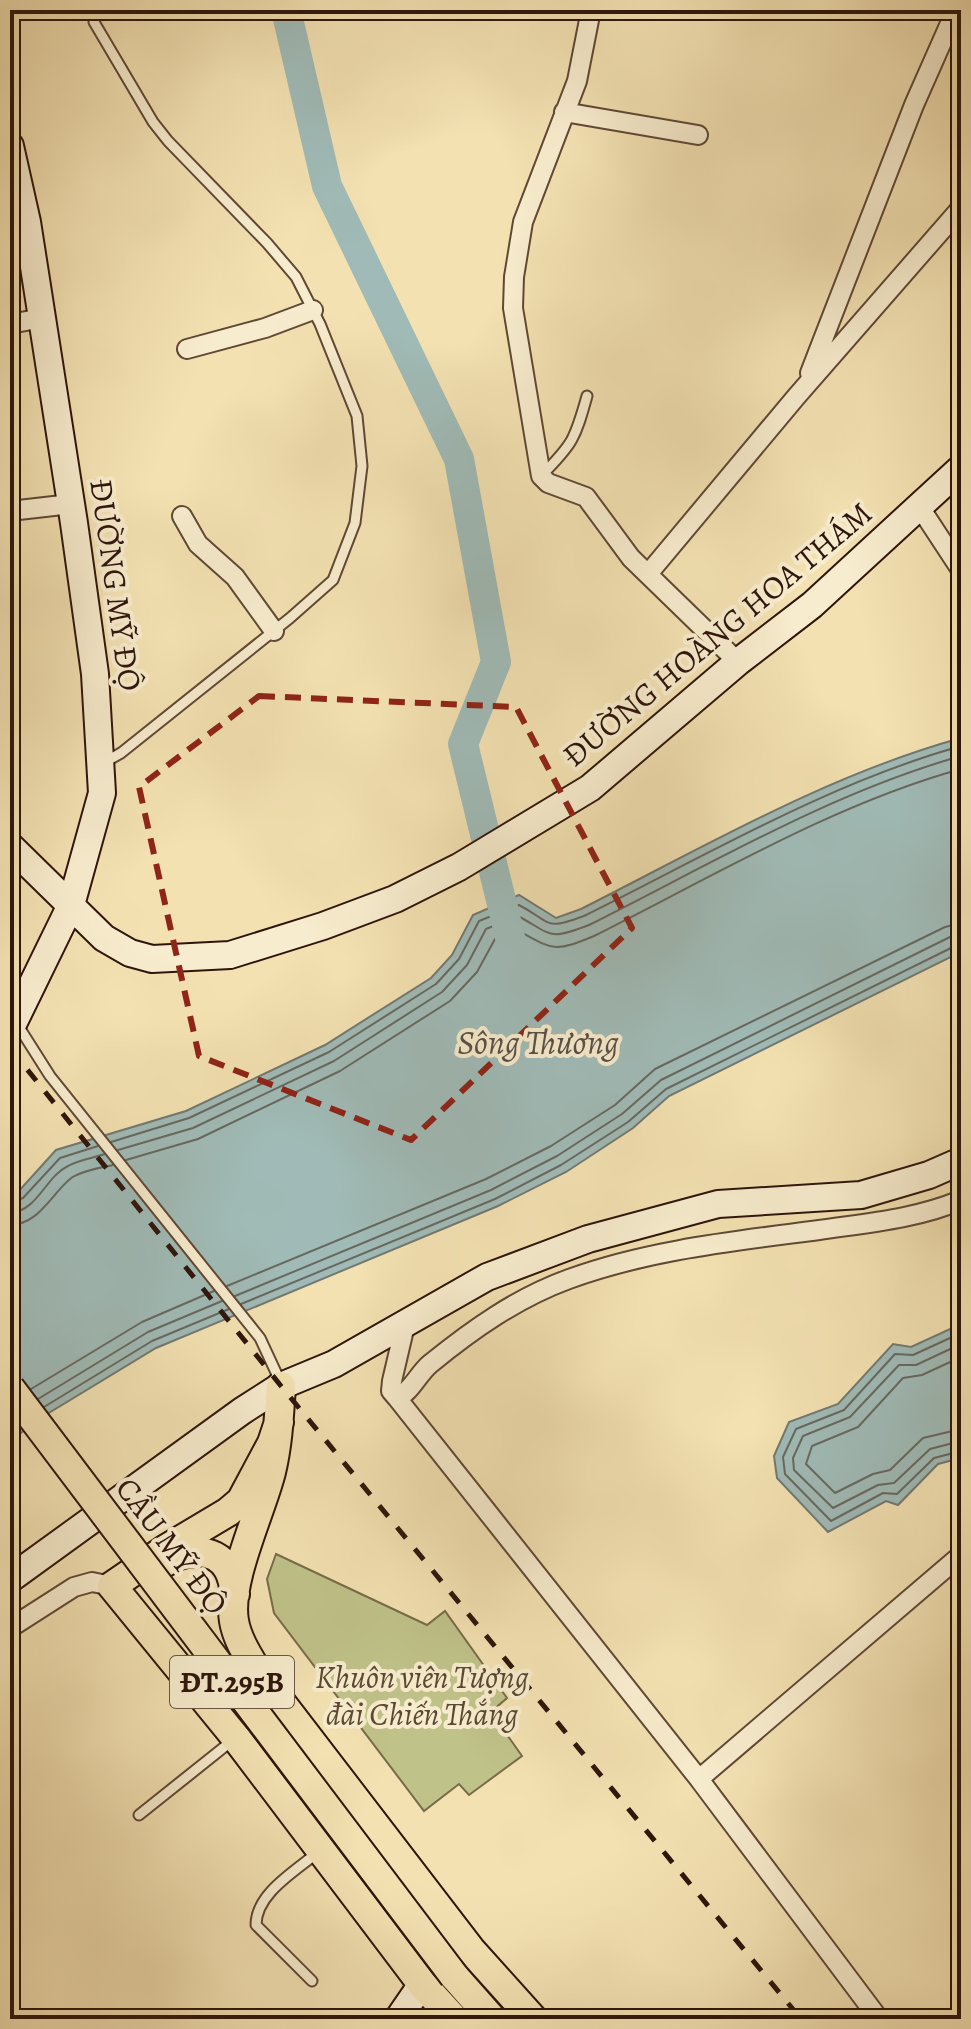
<svg xmlns="http://www.w3.org/2000/svg" width="971" height="2029" viewBox="0 0 971 2029" font-family="Alegreya,serif">
  <style>
    .green { fill: #bfc289; stroke: #766c4a; stroke-width: 2 }
    .water { fill: #a0bbb7; stroke: #727972; stroke-width: 2 }
    .lines { fill: none; stroke-linecap: round; stroke-linejoin: round }
    .shore { stroke: #676861; stroke-width: 2 }
    .river { stroke: #a0bbb7; stroke-width: 30 }
    .lane-casing { stroke: #5f4835; stroke-width: 13 }
    .street-casing { stroke: #5f4835; stroke-width: 22 }
    .secondary-casing { stroke: #2e150b; stroke-width: 30 }
    .primary-casing { stroke: #2e150b; stroke-width: 32 }
    .lane { stroke: #f7eccd; stroke-width: 9 }
    .street { stroke: #f7eccd; stroke-width: 18 }
    .secondary { stroke: #f7eccd; stroke-width: 26 }
    .primary { stroke: #f3e1b2; stroke-width: 28 }
    .rail { stroke: #2e150b; stroke-width: 5; stroke-dasharray: 14 14; stroke-linecap: butt }
    .primary-bridge-casing { stroke: #2e150b; stroke-width: 32; stroke-linecap: butt }
    .primary-bridge { stroke: #f3e1b2; stroke-width: 28 }
    .marked { fill: none; stroke: #8f2418; stroke-width: 6; stroke-dasharray: 16 10; stroke-linejoin: round }
    .labels { text-anchor: middle; dominant-baseline: central; stroke-width: 8; stroke-linejoin: round; paint-order: stroke }
    .shield { fill: #f7eccd; stroke: #6a5645; stroke-width: 2 }
    .shield-label { font-size: 30px; font-weight: bold; fill: #2e150b }
    .street-label { font-size: 32px; fill: #2e150b; stroke: #f7eccd }
    .park-label { font-size: 32px; font-style: italic; fill: #5a4931; stroke: #f7eccd }
    .water-label { font-size: 34px; font-style: italic; fill: #564f47; stroke: #f7eccd }
  </style>
  <rect width="100%" height="100%" fill="#f3e1b2"/>
  <filter id="stains"><feTurbulence type="fractalNoise" baseFrequency=".0025" numOctaves="4"/><feColorMatrix values="0 0 0 0 .2 0 0 0 0 .09 0 0 0 0 .02 0 0 0 .5 -.17"/></filter>
  <radialGradient id="worn" r=".72"><stop offset=".6" stop-color="#630" stop-opacity="0"/><stop offset="1" stop-color="#630" stop-opacity=".3"/></radialGradient>
  <path class="green" d="M276,1554L427,1625L445,1611L507,1698L491,1712L522,1756L469,1795L459,1784L424,1811L274,1613L267,1579Z"/>
  <path class="water" d="M961,738V952L669,1096L633,1128L566,1172L498,1206L156,1348L34,1422L10,1442V1197L18,1192L56,1150L186,1111L325,1045L431,978L452,955L473,915L519,895L556,918L581,909C704,847 827,775 961,738Z
    M961,1324V1458L938,1464L898,1505L886,1501L828,1532L777,1478L774,1456L789,1422L838,1404L893,1344L911,1347Z"/>
  <g class="lines">
    <path class="shore" d="M111,1142L189,1118L329,1052L436,984L459,959L479,921L519,905C553,923 544,931 584,916C707,855 829,783 961,746
      M118,1150L193,1128L334,1061L442,992L467,965L486,929L518,916C553,935 548,941 589,925C709,865 830,793 961,756
      M126,1160L198,1139L340,1071L450,1001L477,972L495,939L517,930C554,950 553,953 594,936C712,877 834,804 961,769
      M10,1203L23,1198L60,1158L98,1146
      M10,1213C38,1211 45,1177 68,1166C78,1160 93,1158 105,1154
      M10,1225C39,1224 50,1196 70,1179C80,1171 100,1168 113,1165
      M227,1286L486,1179L551,1146L615,1105L655,1069L945,927L961,923
      M235,1296L491,1190L557,1156L622,1114L661,1080L950,937L961,935
      M241,1304L495,1199L561,1165L628,1122L666,1089L955,946H961
      M961,1333L913,1355L895,1354L844,1410L796,1429L783,1457L785,1474L831,1521L883,1493L897,1494L934,1458L961,1451
      M961,1344L916,1365H899L850,1417L803,1436L793,1458L794,1470L833,1508L878,1485L894,1483L930,1449L961,1441
      M961,1357L922,1375L903,1378L858,1427L812,1446L806,1464L835,1493L873,1474L890,1470L923,1438L961,1429
      M31,1389L142,1322L214,1291
      M38,1399L148,1332L222,1301
      M44,1407L152,1341L229,1309"/>
    <path class="river" d="M286,10L327,186L459,459L496,662L463,744L511,941"/>
    <defs>
      <path id="lane" d="M94,22L153,122L168,141L267,243L296,277L320,324L357,416L362,466L355,523L333,580L290,618L121,753L105,762
        M541,476C573,444 575,439 587,396
        M17,1024L50,1076L260,1338L280,1381
        M139,1815L233,1740
        M312,1981L256,1925C256,1893 296,1871 318,1852"/>
      <path id="street" d="M591,10L577,81L523,222L514,277L513,308L541,476L548,483L586,497L631,558L738,662
        M564,112L698,135
        M10,324L42,318
        M187,349L265,328L313,310
        M810,373L914,105L956,10
        M919,506L961,570
        M10,511L71,504
        M182,516L198,544L235,577L274,631
        M648,574L796,397L961,208
        M406,1321L392,1381L391,1391L397,1398C412,1391 418,1374 430,1364C473,1329 517,1298 569,1279C648,1250 736,1241 819,1230C867,1223 916,1219 961,1200
        M397,1398L699,1779L879,2019
        M10,1628L74,1587L92,1582L112,1586
        M699,1779L961,1555
        M959,2019L961,2017"/>
      <path id="secondary" d="M10,146L27,222L74,523L95,674L102,793L71,905L10,1030
        M10,846L104,938L130,953L152,959L230,955L323,926L395,899L459,867L590,788L738,662L812,605L961,468
        M10,1579L242,1411L281,1386L334,1364L487,1277L588,1239L718,1204L861,1195L929,1175L961,1161
        M398,2019L422,1984"/>
      <path id="primary" d="M281,1386C279,1415 278,1443 271,1472C261,1512 227,1581 234,1621C237,1639 248,1656 257,1671L471,1950L533,2019
        M279,1422L272,1443L241,1501L228,1512L166,1549L112,1586L236,1738L422,1984L454,2019
        M164,1563C182,1550 214,1545 228,1569C232,1576 234,1586 235,1594
        M454,1976L492,2019"/>
    </defs>
    <use href="#lane" class="lane-casing"/>
    <use href="#street" class="street-casing"/>
    <use href="#secondary" class="secondary-casing"/>
    <use href="#primary" class="primary-casing"/>
    <use href="#lane" class="lane"/>
    <use href="#street" class="street"/>
    <use href="#secondary" class="secondary"/>
    <use href="#primary" class="primary"/>
    <path class="rail" d="M10,1048L281,1386L801,2019"/>
    <defs>
      <path id="primary-bridge" d="M10,1388L454,1976"/>
    </defs>
    <use href="#primary-bridge" class="primary-bridge-casing"/>
    <use href="#primary-bridge" class="primary-bridge"/>
  </g>
  <path class="marked" d="M259,696L516,707L632,928L411,1140L199,1056L139,787Z"/>
  <g class="labels">
    <rect class="shield" x="170" y="1656" width="124" height="52" rx="6"/>
    <g class="shield-label">
      <text x="232" y="1682">ĐT.295B</text>
    </g>
    <g class="street-label">
      <text transform="translate(116 585) rotate(82)">ĐƯỜNG MỸ ĐỘ</text>
      <text transform="translate(717 634) rotate(-40)">ĐƯỜNG HOÀNG HOA THÁM</text>
      <text transform="translate(172 1546) rotate(53)">CẦU MỸ ĐỘ</text>
    </g>
    <g class="park-label">
      <text x="422" y="1677">Khuôn viên Tượng<tspan x="422" dy="37">đài Chiến Thắng</tspan></text>
    </g>
    <g class="water-label">
      <text x="538" y="1042">Sông Thương</text>
    </g>
  </g>
  <rect width="971" height="2029" fill="none" stroke="#f3e1b2" stroke-width="40"/>
  <rect x="12" y="12" width="947" height="2005" fill="none" stroke="#2e150b" stroke-width="4"/>
  <rect x="20" y="20" width="931" height="1989" fill="none" stroke="#2e150b" stroke-width="2"/>
  <rect width="100%" height="100%" filter="url(#stains)"/>
  <rect width="100%" height="100%" fill="url(#worn)"/>
</svg>
